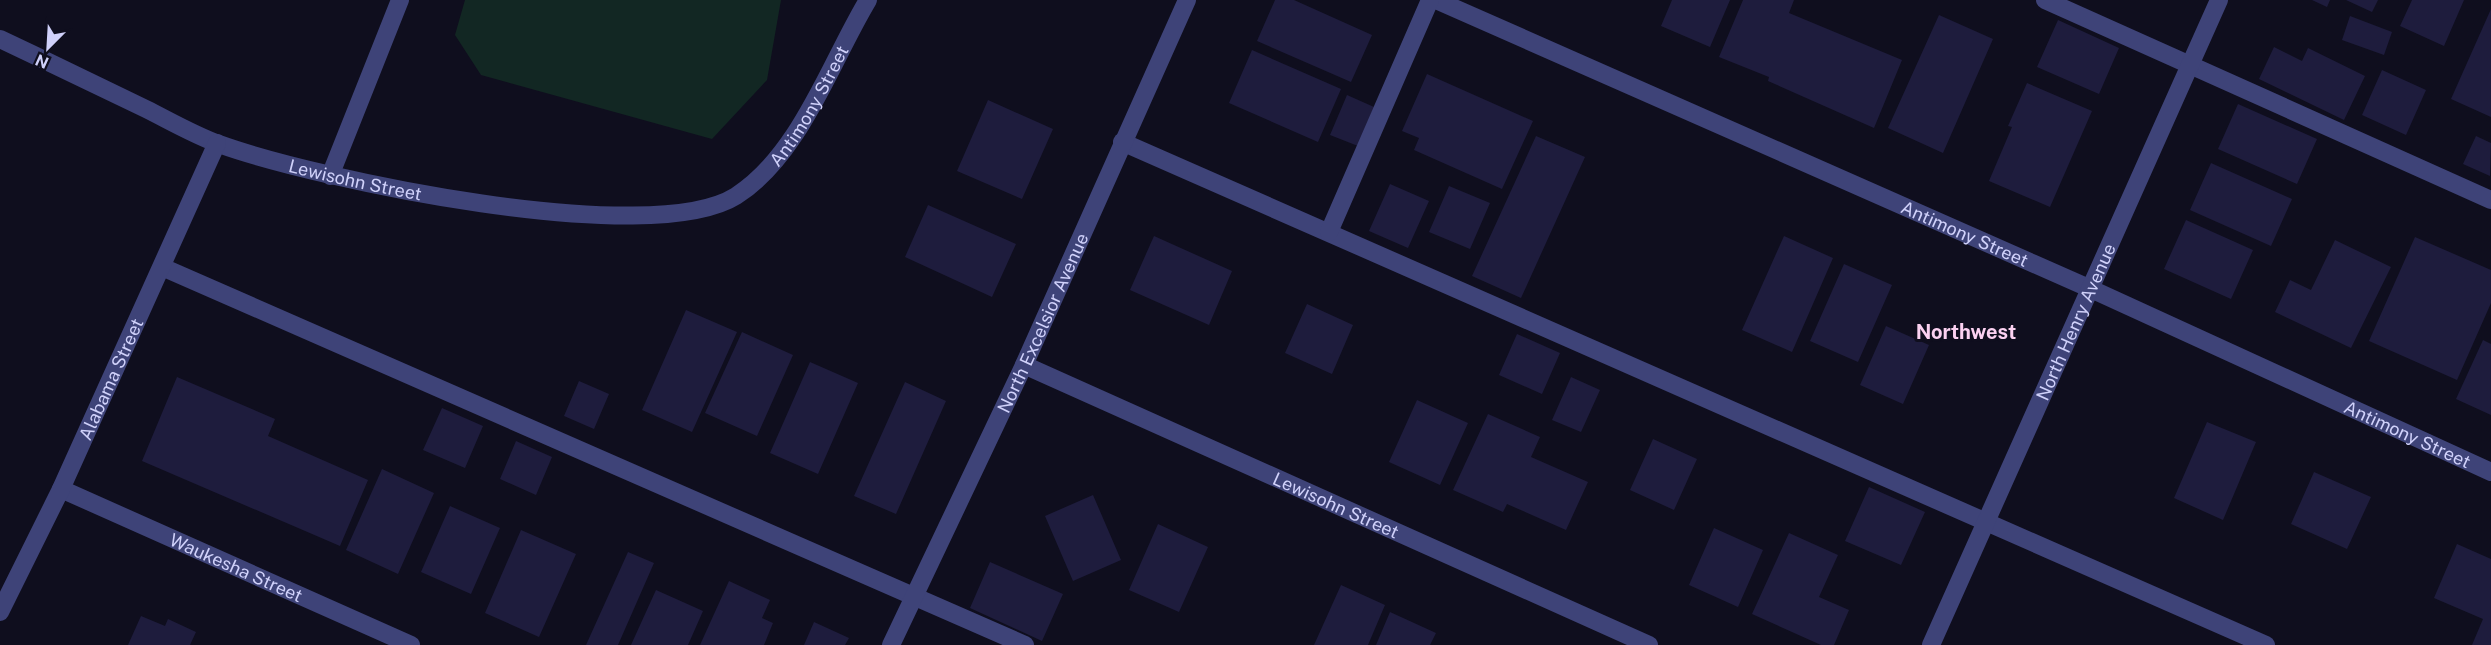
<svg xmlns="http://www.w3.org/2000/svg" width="2491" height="645" viewBox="0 0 2491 645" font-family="'Public Sans',sans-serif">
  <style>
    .green { fill: #122723 }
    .building { fill: #1e1c3d }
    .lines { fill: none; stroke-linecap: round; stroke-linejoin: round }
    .minor { stroke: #3e4378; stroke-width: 18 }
    .labels { text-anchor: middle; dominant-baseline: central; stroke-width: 6; stroke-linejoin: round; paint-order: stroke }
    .street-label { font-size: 18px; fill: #d0d1fa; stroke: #0f0e1e }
    .neighbourhood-label { font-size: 20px; font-weight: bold; fill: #fbd1f1; stroke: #0f0e1e }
  </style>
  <rect width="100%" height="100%" fill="#0f0e1e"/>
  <path class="green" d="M465,0H781L767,80L712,139L481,75L455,35Z"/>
  <path class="building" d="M1275,0H1294L1372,35L1351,82L1257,41Z
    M1672,0H1730L1710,47L1661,26Z
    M1743,0H1794L1789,13L1902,60L1874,128L1768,81L1769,77L1719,57Z
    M2312,0H2330L2327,7Z
    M2346,0H2378L2372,12Z
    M2412,0H2464L2444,46L2400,26Z
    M2491,9V117L2451,99Z
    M1939,15L1993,39L1943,153L1888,128Z
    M2350,16L2392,32L2384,55L2342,40Z
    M2058,20L2119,48L2099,94L2037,67Z
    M2274,47L2302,61L2308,48L2365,76L2344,120L2259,79Z
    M1252,50L1341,89L1318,142L1229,103Z
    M2382,70L2426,90L2406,135L2362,115Z
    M1427,74L1533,121L1502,189L1414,150L1419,138L1402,131Z
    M2027,83L2092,111L2050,207L1989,181L2012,127L2008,126Z
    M1347,95L1374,107L1358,146L1330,135Z
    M988,100L1053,129L1022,199L957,171Z
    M2238,104L2317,139L2297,184L2218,149Z
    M1536,136L1585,157L1521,298L1472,276Z
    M2476,136L2491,143L2490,176L2463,164Z
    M2211,163L2292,199L2271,246L2190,210Z
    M1390,184L1429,201L1408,248L1369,231Z
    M1449,186L1490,203L1470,249L1429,232Z
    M928,205L1016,244L992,297L905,257Z
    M2186,220L2253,250L2231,299L2164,269Z
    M1154,236L1232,271L1209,325L1130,290Z
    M1784,236L1833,258L1792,352L1742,330Z
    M2415,237L2491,270V303L2457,380L2369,341Z
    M2335,240L2391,267L2351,348L2275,312L2290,280L2311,290Z
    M1844,264L1892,285L1858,362L1810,341Z
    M1307,304L1353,325L1332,374L1285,353Z
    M686,310L737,332L692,432L642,410Z
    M1886,326L1929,345L1903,404L1860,385Z
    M742,332L793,355L757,436L705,413Z
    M1517,334L1560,353L1542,394L1499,375Z
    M2483,340L2491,344V415L2456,399Z
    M810,362L858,383L818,474L770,453Z
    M177,377L275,419L268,436L368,480L340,546L142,461Z
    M1571,377L1600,390L1581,432L1552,420Z
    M579,381L609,394L594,429L564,416Z
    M905,382L946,401L896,514L854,496Z
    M1417,400L1468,423L1440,485L1389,462Z
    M442,408L483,426L465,468L423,450Z
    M1488,414L1540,437L1531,457L1588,482L1566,530L1507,504L1503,512L1453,490Z
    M2207,422L2256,442L2223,520L2174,498Z
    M1653,439L1697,459L1674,510L1630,490Z
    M516,441L552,457L536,495L500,479Z
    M382,469L434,493L398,574L346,550Z
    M2314,472L2371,497L2347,549L2291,524Z
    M1869,487L1925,512L1901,565L1845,541Z
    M1093,495L1121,560L1073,581L1045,516Z
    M450,506L500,528L471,594L421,572Z
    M1158,524L1208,547L1179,612L1129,590Z
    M1714,528L1763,550L1738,607L1689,585Z
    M521,530L576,554L539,637L485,613Z
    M1789,533L1838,555L1819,597L1849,610L1834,645H1821L1752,614Z
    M2457,544L2491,559V645H2472L2483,619L2434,598Z
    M628,552L654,563L618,645H586Z
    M990,562L1063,594L1042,641L970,608Z
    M729,581L770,600L762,618L773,623L764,645H700Z
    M1341,585L1385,605L1368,645H1314Z
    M656,590L703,611L688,645H631Z
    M1390,612L1436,633L1430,645H1376Z
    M141,616L165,626L168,619L196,632L190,645H128Z
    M814,622L849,638L845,645H804Z"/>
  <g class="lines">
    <g class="minor">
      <path id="s1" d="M1436,0L2091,289L2491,472"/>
      <path d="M2045,0L2491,200"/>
      <path id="s2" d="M0,39C49,62 98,86 146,109C170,121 194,135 219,144C316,179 650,250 736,196C800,155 830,63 868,0"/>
      <path d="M1122,142L2266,645"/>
      <path d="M330,176L400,0"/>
      <path d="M1329,232L1430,0"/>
      <path d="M162,267L1025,645"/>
      <path id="s3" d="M1024,365L1649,645"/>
      <path id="s4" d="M61,489L411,645"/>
      <path id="s5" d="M0,612L61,489L217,143"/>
      <path id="s6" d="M891,645L1024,365L1187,0"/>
      <path id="s7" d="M1931,645L2219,0"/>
    </g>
  </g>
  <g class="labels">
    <g class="street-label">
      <text stroke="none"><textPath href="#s2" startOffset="888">Antimony Street</textPath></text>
      <text stroke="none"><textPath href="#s2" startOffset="384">Lewisohn Street</textPath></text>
      <text stroke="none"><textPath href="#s1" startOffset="578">Antimony Street</textPath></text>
      <text stroke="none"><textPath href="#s6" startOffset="356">North Excelsior Avenue</textPath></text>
      <text stroke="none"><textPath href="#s7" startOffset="354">North Henry Avenue</textPath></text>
      <text stroke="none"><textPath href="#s5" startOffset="258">Alabama Street</textPath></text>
      <text stroke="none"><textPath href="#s1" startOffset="1064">Antimony Street</textPath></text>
      <text stroke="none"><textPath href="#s3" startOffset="342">Lewisohn Street</textPath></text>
      <text stroke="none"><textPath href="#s4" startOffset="192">Waukesha Street</textPath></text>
    </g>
    <g class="neighbourhood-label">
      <text x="1966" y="332">Northwest</text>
    </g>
  </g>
  <g transform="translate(48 48) rotate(204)" stroke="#0f0e1e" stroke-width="4.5" paint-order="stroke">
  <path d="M0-4.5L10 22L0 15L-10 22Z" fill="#d0d1fa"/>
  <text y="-9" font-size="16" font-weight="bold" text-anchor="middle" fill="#d0d1fa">N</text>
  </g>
</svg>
